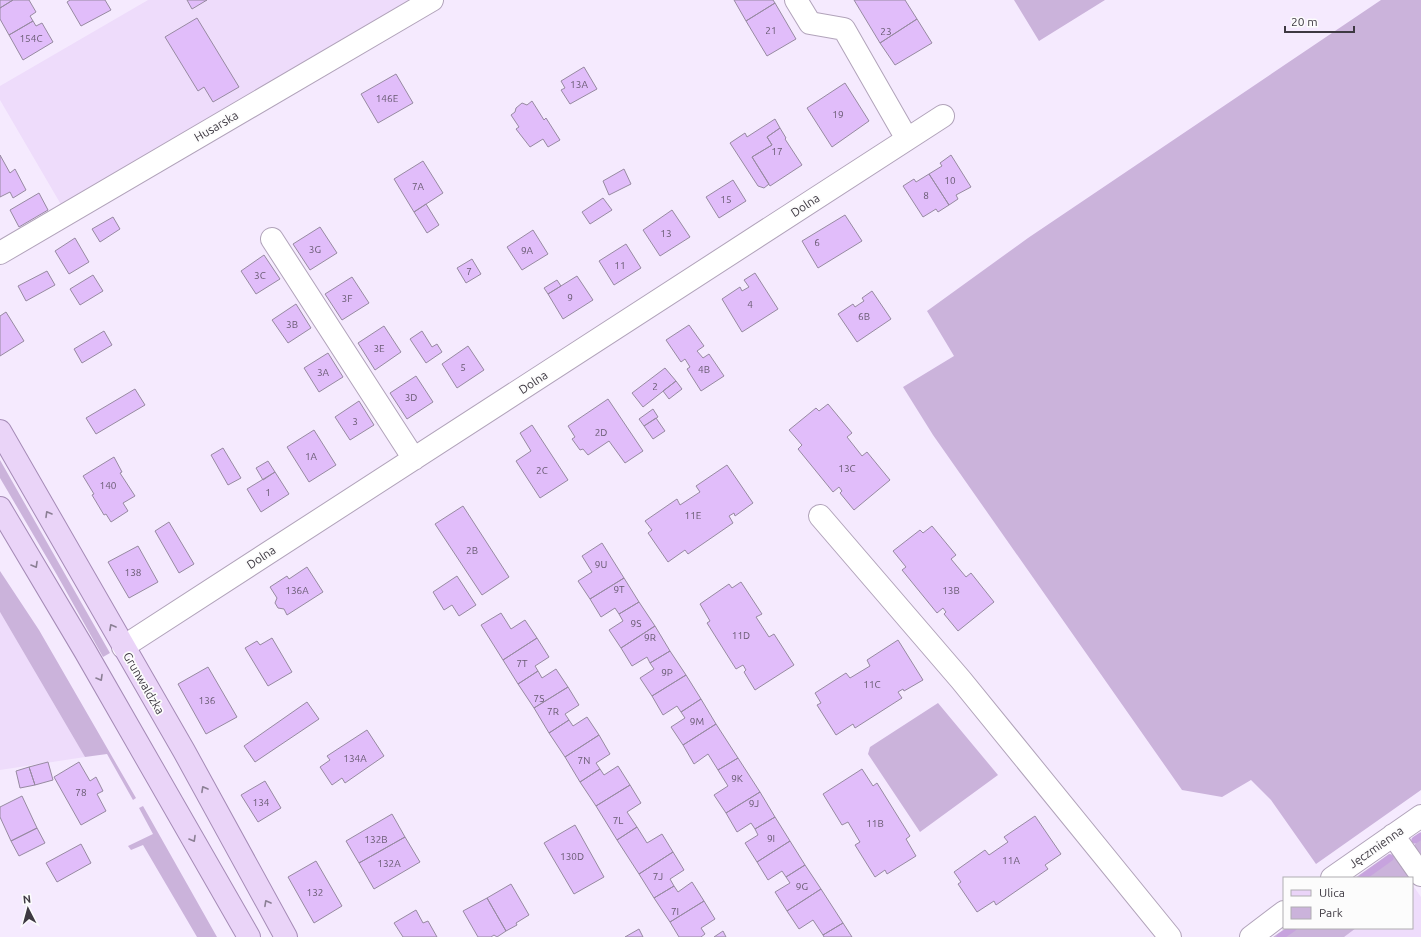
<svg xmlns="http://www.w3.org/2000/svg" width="1421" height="937" viewBox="0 0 1421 937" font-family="Ubuntu,sans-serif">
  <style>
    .built { fill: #eedcfb }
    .green { fill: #cbb3db }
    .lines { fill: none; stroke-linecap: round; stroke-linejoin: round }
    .stream { stroke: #c7a3de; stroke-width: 7 }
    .building { fill: #e1bdfa; stroke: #978aa1 }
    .minor-casing { stroke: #b1a3ba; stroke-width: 24 }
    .major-casing { stroke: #a58bb6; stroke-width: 24 }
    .minor { stroke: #fff; stroke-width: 22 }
    .major { stroke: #ead4f8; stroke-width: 22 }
    .oneway { stroke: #8b7f94 }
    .labels { text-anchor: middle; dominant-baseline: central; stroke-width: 3.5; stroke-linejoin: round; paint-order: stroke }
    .number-label { font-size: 10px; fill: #675a70 }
    .street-label { font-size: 12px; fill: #3e3942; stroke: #fcfcfc }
  </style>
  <rect width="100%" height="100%" fill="#f5eafe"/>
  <path class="built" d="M148,0H420L63,208L0,100V86Z
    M0,612L85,757L0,770Z
    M1412,884L1421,897V937H1281L1294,928H1412Z"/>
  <path class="green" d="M1014,0H1105L1039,41Z
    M1381,0H1421V790L1316,864L1271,800L1251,780L1222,797L1182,790L933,435L903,387L954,356L927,311L1028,238Z
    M0,460L110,653L103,657L57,575L0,478Z
    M0,571L39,630L136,798L133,800L107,754L85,757L0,612Z
    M938,703L998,775L920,832L868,754L870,747Z
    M143,806L217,937H197L143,845L131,850L128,846L153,834L139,808Z
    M1421,839V858L1414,850L1415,844Z
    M1389,854L1399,856L1416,880L1412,887V878H1355Z
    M1286,928H1356L1344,937H1273Z"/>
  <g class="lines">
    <path class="stream" d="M1415,840L1421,836
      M1362,878L1390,858
      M1280,937L1293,928"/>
  </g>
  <path class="building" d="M0,0H13L0,8Z
    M13,0H29L36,12L30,16L33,21L9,35L0,19V8Z
    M70,0H105L111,10L81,26L67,2Z
    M187,0H207L192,9Z
    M734,0H773L775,3L746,21Z
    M854,0H905L917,19L880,43Z
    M775,3L796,39L767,56L746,21Z
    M197,18L239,87L213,102L204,87L198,91L165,37Z
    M917,19L932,43L895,65L880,43Z
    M33,21L36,26L42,23L53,42L23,60L9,35Z
    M584,67L597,89L570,104L561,90L565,88L561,81Z
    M396,74L413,103L378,123L361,94Z
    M845,83L869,121L832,147L807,108Z
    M532,101L544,120L546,118L560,140L548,147L543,139L530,147L516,129L519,127L511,115L515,112L516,108L522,103L527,105Z
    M775,119L780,128L767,137L772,145L752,157L769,184L764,188L758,186L730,143L745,133L747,137Z
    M780,128L786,138L785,139L802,165L770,186L752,157L772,145L767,137Z
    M0,155L10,173L15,169L26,190L13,198L10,192L0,197Z
    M951,155L971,187L956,195L958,199L949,205L929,174L942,166L940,163Z
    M423,161L443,193L414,212L394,179Z
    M624,169L631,184L609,195L603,181Z
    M929,174L949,205L938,212L936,209L923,217L903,186L914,179L916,182Z
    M733,180L746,201L719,218L706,197Z
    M39,193L48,210L19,227L10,210Z
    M603,198L612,210L590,224L582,212Z
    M426,204L439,225L427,233L414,212Z
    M672,210L690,237L660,256L643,230Z
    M845,215L862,241L818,268L802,241Z
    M113,217L120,229L100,242L92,229Z
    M320,227L337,253L310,270L293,244Z
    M533,230L548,254L522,270L507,247Z
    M75,238L89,262L69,274L55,251Z
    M626,244L641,268L614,285L599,261Z
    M264,255L280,279L256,294L241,271Z
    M472,259L481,274L466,283L457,268Z
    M47,271L55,285L26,301L18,286Z
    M755,273L778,309L742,332L722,299L740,287L742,291L749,287L744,280Z
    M93,275L103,291L80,305L70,289Z
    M577,276L593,300L563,319L548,294Z
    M352,277L369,303L342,320L325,294Z
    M557,280L561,286L548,294L544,288Z
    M872,291L891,319L857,342L838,314L853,304L855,307L864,301L862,298Z
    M296,304L311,328L288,343L272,320Z
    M6,312L24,341L0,356V316Z
    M689,325L704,346L697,351L703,358L709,354L724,376L701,391L687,369L690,367L685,359L681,362L666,340Z
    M384,326L401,352L375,370L358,343Z
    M104,331L112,345L82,363L74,349Z
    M422,331L432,347L437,344L442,352L426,363L410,339Z
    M468,346L484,370L457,388L442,364Z
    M328,353L343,377L319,392L304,368Z
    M665,368L676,381L643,407L632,393Z
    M416,376L433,402L407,419L390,393Z
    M676,381L682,389L669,399L663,391Z
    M135,389L145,405L96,434L86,418Z
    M608,399L643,451L625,463L609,441L588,455L583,449L580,450L572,439L575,437L568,426Z
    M359,401L374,425L350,440L335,417Z
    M828,404L852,433L847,437L862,456L867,452L890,480L854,510L840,493L842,491L839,487L833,492L798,449L802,445L789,430L816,408L819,411Z
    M653,409L658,417L644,426L639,419Z
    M656,418L665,431L653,439L644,426Z
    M532,425L568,480L540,498L516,461L531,451L520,433Z
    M314,430L336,465L309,482L287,447Z
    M223,448L241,478L228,485L211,455Z
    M114,457L122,472L120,473L135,496L123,503L128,511L111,522L106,514L104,515L92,495L94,494L83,476Z
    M268,461L275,472L263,480L256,468Z
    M727,465L753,503L735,516L734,513L729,516L733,523L688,554L685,550L668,562L648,533L652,530L645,521L677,499L680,505L700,492L696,486Z
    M275,472L289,494L261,512L247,489Z
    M463,506L509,577L482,595L435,524Z
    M169,522L194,564L179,573L155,531Z
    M932,526L956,555L951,559L966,577L971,573L994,602L958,631L944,614L946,612L943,608L937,613L902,570L906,567L893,551L920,530L923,533Z
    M602,543L624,578L590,599L578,581L592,572L582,556Z
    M138,546L158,582L129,598L108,562Z
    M307,567L323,592L287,615L284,609L278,608L275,603L277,598L270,587L287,576L289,579Z
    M457,576L476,605L459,616L452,605L444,610L433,592Z
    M624,578L639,602L619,614L615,608L601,617L590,599Z
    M741,582L762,614L756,617L769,637L774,634L794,665L755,690L744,672L746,670L743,665L736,669L707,623L710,621L700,604L729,584L732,588Z
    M639,602L655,626L621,648L609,630L623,621L619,614Z
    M501,613L511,629L525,620L537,638L503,660L481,625Z
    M655,626L670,651L650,663L647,657L632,666L621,648Z
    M272,638L292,672L268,686L245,648L257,641L260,645Z
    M537,638L549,657L535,666L538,671L518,684L503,660Z
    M898,640L923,680L904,691L903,689L898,692L902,698L855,728L853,724L836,735L817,705L821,703L815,693L846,673L850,678L870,666L867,660Z
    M670,651L686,675L652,696L640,678L654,669L650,663Z
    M208,667L237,717L206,734L178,684Z
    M556,669L568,687L534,708L518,684L538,671L542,678Z
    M686,675L701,699L681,712L677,706L663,715L652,696Z
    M568,687L579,705L565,714L569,720L549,733L534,708Z
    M701,699L716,724L683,745L671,727L685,718L681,712Z
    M307,702L319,719L255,762L244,746Z
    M587,717L599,735L565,757L549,733L569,720L573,726Z
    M716,724L738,758L718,770L708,754L694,764L683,745Z
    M367,730L384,756L345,783L342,778L332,785L320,767L330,760L327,756Z
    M599,735L610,754L596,763L600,769L580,782L565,757Z
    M738,758L760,792L726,813L714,795L728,786L718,770Z
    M48,762L53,780L35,785L29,767Z
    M79,762L90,781L96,777L103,791L97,794L106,811L81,825L54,777Z
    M618,766L630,785L596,806L580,782L600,769L604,775Z
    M29,767L35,785L20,788L16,771Z
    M862,769L873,786L877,783L910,836L906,839L916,856L887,874L885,870L875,877L855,845L860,842L848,822L842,825L823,794Z
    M265,781L281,808L258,822L241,795Z
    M630,785L641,803L627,812L637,827L617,840L596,806Z
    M760,792L775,817L755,829L751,823L737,832L726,813Z
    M22,796L37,828L11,841L0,817V807Z
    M392,814L405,837L359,863L346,841Z
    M1035,816L1061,854L1045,865L1048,869L996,905L994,901L977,912L958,884L961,882L954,872L985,850L989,855L1008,842L1004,837Z
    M775,817L790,841L757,862L745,843L758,835L755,829Z
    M575,825L604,877L574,894L544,843Z
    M637,827L647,843L662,834L673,852L639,874L617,840Z
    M37,828L45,843L19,856L11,841Z
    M405,837L420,862L374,889L359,863Z
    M790,841L805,865L786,877L782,871L768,880L757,862Z
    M81,844L91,863L57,882L46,863Z
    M673,852L684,870L670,879L674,886L654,898L639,874Z
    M316,861L342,906L314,923L288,877Z
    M805,865L821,889L787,911L775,892L790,883L786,877Z
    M692,882L704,901L670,922L654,898L674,886L678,892Z
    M511,884L529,915L516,923L517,925L506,931L487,898Z
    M821,889L843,923L823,935L813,920L799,929L787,911Z
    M487,898L506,931L497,937L494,935L491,937H478L463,911Z
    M704,901L715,919L701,928L705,934L701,937H679L670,922Z
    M416,910L423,923L428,921L437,937H403L394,923Z
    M843,923L852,937H824L823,935Z
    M639,929L643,937H625Z
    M723,931L726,937H714Z"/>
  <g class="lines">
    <defs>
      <path id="minor" d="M796,0L810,23L844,29L907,139
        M272,239L414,459
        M0,253L432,0
        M820,516L961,680L1170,937
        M123,647L943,116
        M1393,835L1421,875
        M1332,878L1421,816
        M1251,937L1284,912"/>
      <path id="major" d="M0,431L184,751L286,937
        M0,508L85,651L249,937"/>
    </defs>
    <use href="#minor" class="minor-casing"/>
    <use href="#major" class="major-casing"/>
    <use href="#minor" class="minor"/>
    <use href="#major" class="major"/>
  </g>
  <defs><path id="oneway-chevron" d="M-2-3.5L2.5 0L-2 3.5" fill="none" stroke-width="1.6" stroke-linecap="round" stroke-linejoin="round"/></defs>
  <g class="oneway">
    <use href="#oneway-chevron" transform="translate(48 514) rotate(-120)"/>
    <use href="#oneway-chevron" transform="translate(35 565) rotate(60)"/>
    <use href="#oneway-chevron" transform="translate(112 627) rotate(-119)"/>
    <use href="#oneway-chevron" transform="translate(100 678) rotate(60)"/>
    <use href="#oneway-chevron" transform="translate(204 789) rotate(-119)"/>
    <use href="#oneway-chevron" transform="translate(193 839) rotate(60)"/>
    <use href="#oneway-chevron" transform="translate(267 903) rotate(-119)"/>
  </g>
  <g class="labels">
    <g class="number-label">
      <text x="771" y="30">21</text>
      <text x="886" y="31">23</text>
      <text x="31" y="38">154C</text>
      <text x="579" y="84">13A</text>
      <text x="387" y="98">146E</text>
      <text x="838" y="114">19</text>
      <text x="777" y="151">17</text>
      <text x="950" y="180">10</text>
      <text x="418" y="186">7A</text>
      <text x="926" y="195">8</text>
      <text x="726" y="199">15</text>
      <text x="666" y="233">13</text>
      <text x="817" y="242">6</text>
      <text x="315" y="249">3G</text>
      <text x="527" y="250">9A</text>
      <text x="620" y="265">11</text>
      <text x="469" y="271">7</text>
      <text x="260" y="275">3C</text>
      <text x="570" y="297">9</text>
      <text x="347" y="298">3F</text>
      <text x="750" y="304">4</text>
      <text x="864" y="316">6B</text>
      <text x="292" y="324">3B</text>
      <text x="379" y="348">3E</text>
      <text x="463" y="367">5</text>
      <text x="704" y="369">4B</text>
      <text x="323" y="372">3A</text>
      <text x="655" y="386">2</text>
      <text x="411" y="397">3D</text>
      <text x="355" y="421">3</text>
      <text x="601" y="432">2D</text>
      <text x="311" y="456">1A</text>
      <text x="847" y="468">13C</text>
      <text x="542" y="470">2C</text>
      <text x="108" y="485">140</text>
      <text x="268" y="492">1</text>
      <text x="693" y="515">11E</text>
      <text x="472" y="550">2B</text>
      <text x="601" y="564">9U</text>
      <text x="133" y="572">138</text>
      <text x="619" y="589">9T</text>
      <text x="297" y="590">136A</text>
      <text x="951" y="590">13B</text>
      <text x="636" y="623">9S</text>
      <text x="741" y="635">11D</text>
      <text x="650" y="637">9R</text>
      <text x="522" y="663">7T</text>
      <text x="667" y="672">9P</text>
      <text x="872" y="684">11C</text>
      <text x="539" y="698">7S</text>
      <text x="207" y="700">136</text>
      <text x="553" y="711">7R</text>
      <text x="697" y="721">9M</text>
      <text x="355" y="758">134A</text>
      <text x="584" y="760">7N</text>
      <text x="737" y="778">9K</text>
      <text x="81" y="792">78</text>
      <text x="261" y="802">134</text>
      <text x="754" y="803">9J</text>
      <text x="618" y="820">7L</text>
      <text x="875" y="823">11B</text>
      <text x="771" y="838">9I</text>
      <text x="376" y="839">132B</text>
      <text x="572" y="856">130D</text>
      <text x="1011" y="860">11A</text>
      <text x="389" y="863">132A</text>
      <text x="658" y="876">7J</text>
      <text x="802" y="886">9G</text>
      <text x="315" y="892">132</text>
      <text x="675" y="911">7I</text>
    </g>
    <g class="street-label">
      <text transform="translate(216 126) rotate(-30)">Husarska</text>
      <text transform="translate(805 205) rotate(-33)">Dolna</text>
      <text transform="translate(533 382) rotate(-33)">Dolna</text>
      <text transform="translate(261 557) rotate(-33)">Dolna</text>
      <text transform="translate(144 683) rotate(60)">Grunwaldzka</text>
      <text transform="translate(1376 847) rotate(-35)">Jęczmienna</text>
    </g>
  </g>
  <rect x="1283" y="877" width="130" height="52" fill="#fcfcfc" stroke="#b0aeb2"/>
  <rect x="1291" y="890" width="20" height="6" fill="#ead4f8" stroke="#b0aeb2"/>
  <text x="1319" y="897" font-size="12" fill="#3e3942">Ulica</text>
  <rect x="1291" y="907" width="20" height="12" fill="#cbb3db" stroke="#b0aeb2"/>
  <text x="1319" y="917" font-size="12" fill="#3e3942">Park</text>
  <g transform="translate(28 909) rotate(354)" stroke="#fcfcfc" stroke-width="3" paint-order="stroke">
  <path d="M0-3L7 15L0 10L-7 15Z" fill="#3e3942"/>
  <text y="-6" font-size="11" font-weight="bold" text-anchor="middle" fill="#3e3942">N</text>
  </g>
  <path d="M1285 26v6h69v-6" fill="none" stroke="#3e3942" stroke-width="2"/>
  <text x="1291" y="26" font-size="12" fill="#3e3942" stroke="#fcfcfc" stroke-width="3" paint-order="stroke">20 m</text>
</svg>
